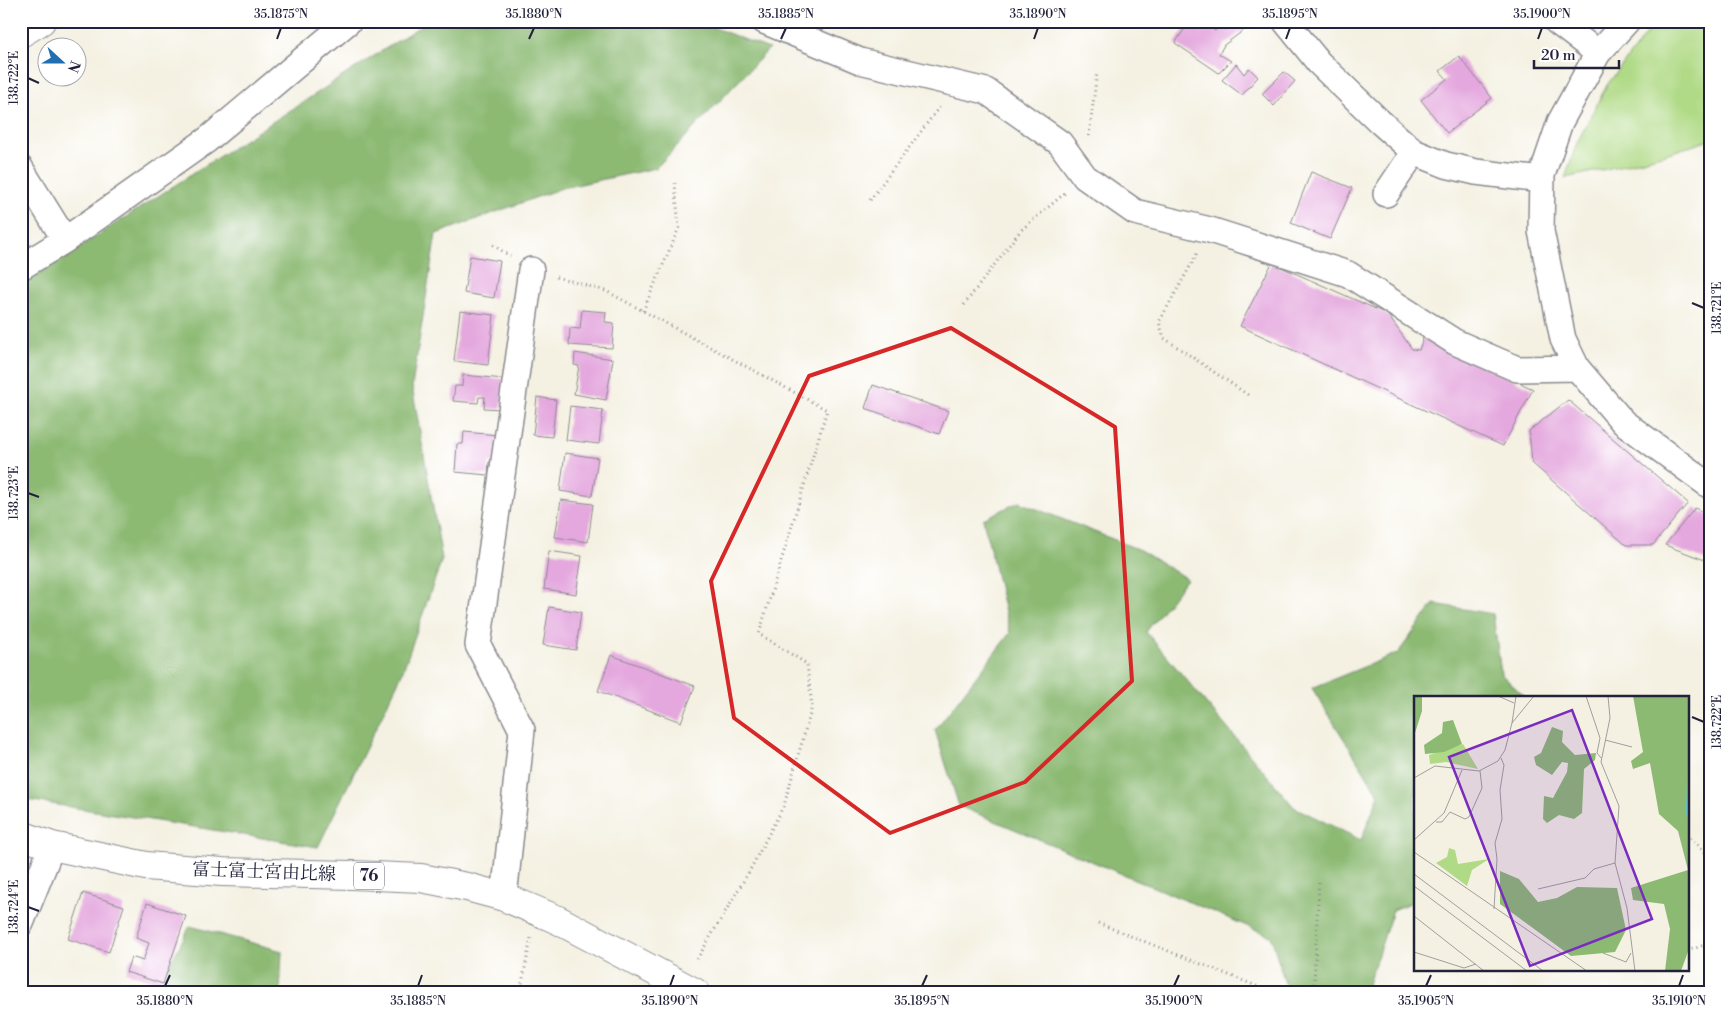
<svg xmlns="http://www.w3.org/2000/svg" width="1731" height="1014" viewBox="0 0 1731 1014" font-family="'Libre Bodoni','Noto Serif JP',serif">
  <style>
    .green { fill: #b0da86; stroke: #697e60 }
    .forest { fill: #8cba73; stroke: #576e57 }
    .building { fill: #e4a7de }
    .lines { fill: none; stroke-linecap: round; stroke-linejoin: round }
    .street-casing { stroke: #8b8a8e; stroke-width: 28 }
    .primary-casing { stroke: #8b8a8e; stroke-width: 30 }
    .highway-casing { stroke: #8b8a8e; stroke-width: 30 }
    .path { stroke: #8b8a8e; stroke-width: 3; stroke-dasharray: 1 4; stroke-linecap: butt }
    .street { stroke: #fff; stroke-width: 25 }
    .primary { stroke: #fff; stroke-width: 28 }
    .highway { stroke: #fff; stroke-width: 28 }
    .marked { fill: none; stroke: #d62828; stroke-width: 4; stroke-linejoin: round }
    .ticks { fill: none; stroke: #22223b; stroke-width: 2 }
    .labels { text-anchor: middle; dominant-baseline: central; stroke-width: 4; stroke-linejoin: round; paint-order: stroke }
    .shield { fill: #fff; stroke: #646476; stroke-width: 1 }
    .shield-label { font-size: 16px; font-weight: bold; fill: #22223b }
    .street-label { font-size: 18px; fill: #22223b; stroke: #fff }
    .inset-road { fill: none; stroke: #a09e9f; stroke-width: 1 }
    .view { fill: #7b2cbf; fill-opacity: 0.15; stroke: #7b2cbf; stroke-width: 2.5 }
    .inset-edge { fill: none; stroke: #22223b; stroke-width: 2.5 }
    .neatline { fill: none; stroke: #22223b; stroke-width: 2 }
    .ticks-label { font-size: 12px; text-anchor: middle; fill: #22223b }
  </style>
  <rect width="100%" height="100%" fill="#fff"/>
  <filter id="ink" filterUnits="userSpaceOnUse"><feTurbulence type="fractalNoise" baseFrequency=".02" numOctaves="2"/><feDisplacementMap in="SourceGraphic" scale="10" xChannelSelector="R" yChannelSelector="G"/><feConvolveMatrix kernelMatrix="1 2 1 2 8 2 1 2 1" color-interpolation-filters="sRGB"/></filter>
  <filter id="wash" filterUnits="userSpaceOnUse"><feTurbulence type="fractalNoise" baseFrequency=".0096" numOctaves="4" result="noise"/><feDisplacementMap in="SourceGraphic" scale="20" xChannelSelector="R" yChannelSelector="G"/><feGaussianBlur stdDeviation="1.12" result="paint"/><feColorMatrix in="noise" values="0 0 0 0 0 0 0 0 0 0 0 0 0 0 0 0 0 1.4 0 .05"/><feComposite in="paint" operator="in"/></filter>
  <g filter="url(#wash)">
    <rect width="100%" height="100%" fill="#f4f1e2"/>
    <path class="green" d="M1656,21H1710V140C1662,156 1614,168 1565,178L1577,143L1607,85Z"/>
    <path class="forest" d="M428,21H697L769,49L656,168L562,188L436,234L412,386L442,559L401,676L318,847L21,799V285Z
      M1019,502L1140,550L1187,579L1146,632L1294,807L1361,840L1379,795L1312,688L1398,653L1434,604L1493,614L1501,674L1526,698H1415V901L1393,910L1365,993H1288L1271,936L959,806L935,730L1010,633L983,519Z
      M190,926L282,951L280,993H155Z"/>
    <g id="blocks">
      <path class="building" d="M1190,21H1203L1215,31L1219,24L1225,30L1234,21H1256L1224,45L1219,54L1231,61L1219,73L1175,43Z
        M1459,56L1492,98L1447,133L1421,100L1447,79L1440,71Z
        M1236,64L1244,74L1249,68L1258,77L1242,95L1222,80Z
        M1284,72L1295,81L1274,106L1262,94Z
        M1311,172L1352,188L1330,239L1291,223Z
        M470,256L500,261L494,298L464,293Z
        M1272,263L1387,314L1412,349L1419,350L1423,338L1533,389L1503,446L1240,326Z
        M582,310L606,312L605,322L614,323L612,348L569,345L570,328L580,329Z
        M460,311L494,315L488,365L454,361Z
        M575,353L613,359L606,400L574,394L579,366L574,365Z
        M463,375L504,379L501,409L484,408L485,397H479L478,403L453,401L455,386H462Z
        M873,385L948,411L939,434L865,408Z
        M537,397L556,400L552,437L533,435Z
        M1568,400L1688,503L1653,545H1626L1532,463L1529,431Z
        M570,406L603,410L599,444L566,440Z
        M464,432L498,435L496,463L489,462L488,475L455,472L457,444H463Z
        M565,453L598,458L592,496L560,491Z
        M561,500L593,504L588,542L555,537Z
        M1695,508L1710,516V562L1665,545Z
        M549,551L582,556L576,594L544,589Z
        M549,607L581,612L576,650L543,645Z
        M611,655L695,686L681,722L598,691Z
        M83,893L124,906L109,952L68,939Z
        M147,903L186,916L163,984L126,972L131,957L143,961L149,943L136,938Z"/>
    </g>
  </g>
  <g filter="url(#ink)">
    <use href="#blocks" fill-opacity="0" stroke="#8b8a8e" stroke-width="1"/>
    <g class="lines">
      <defs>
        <path id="street" d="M764,21L860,61L986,91L1060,143L1085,177L1135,212L1210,230L1348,274L1455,342L1517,369L1577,368
          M1285,21L1319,63L1379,121L1414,152L1446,165L1476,172L1542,180
          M1556,21L1598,53
          M1627,21L1598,53L1560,122L1542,175L1541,231L1563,339L1577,368L1623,422L1710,486
          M21,169L65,240
          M1386,194L1414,152
          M21,267L65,240L207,140L349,21
          M504,897L522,730L478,645L531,270
          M21,923L52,846"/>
        <path id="primary" d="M21,835L52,846L146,866L222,872L352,875L421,878L467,887L504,897L558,920L696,993"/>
        <path id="highway" d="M21,33L41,21"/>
      </defs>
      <use href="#street" class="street-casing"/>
      <use href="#primary" class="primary-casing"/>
      <use href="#highway" class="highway-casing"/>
      <path class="path" d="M1089,136L1097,72
        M870,200L940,106
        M493,245L510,256
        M1197,254L1159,322L1164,338L1251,397
        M556,277L606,291L827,410L759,634L807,664L812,707L784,805L750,870L696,961
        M964,305L1020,231L1065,193
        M643,311L679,228L675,183
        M1687,834L1710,858
        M1098,923L1274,993
        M1687,951L1710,943
        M520,993L531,938
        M1310,993L1314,984L1319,880"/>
      <use href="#street" class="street"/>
      <use href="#primary" class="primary"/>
      <use href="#highway" class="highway"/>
    </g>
  </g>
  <path class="marked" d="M951,328L1115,427L1132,681L1025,782L890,833L734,718L711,581L809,376Z"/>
  <path class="ticks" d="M277,39L281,28M529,39L534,28M781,39L786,28M1034,39L1038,28M1286,39L1290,28M1538,39L1542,28M28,78L39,83M1692,303L1704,308M28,493L39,497M1692,717L1704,722M28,907L39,911M165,986L170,975M418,986L422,975M670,986L674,975M922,986L927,975M1174,986L1179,975M1426,986L1431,975M1679,986L1683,975"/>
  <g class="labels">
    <rect class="shield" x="354" y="862.5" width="30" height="27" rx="4"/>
    <g class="shield-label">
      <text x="369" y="876">76</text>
    </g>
    <g class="street-label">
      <text transform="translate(264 872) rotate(2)">富士富士宮由比線</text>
    </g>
  </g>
  <g transform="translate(1414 696)">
    <rect width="275" height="275" fill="#f4f1e2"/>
    <path d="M49,48L64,73L32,66L16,68L15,59ZM35,152L41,154L44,168L75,163L58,174L53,190L22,167L33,161Z" fill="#b0da86"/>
    <path d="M0,0H8V15L0,40ZM219,0H275V253L267,275H251L256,233L250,208L219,204L217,192L274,174L264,135L245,118L236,67L219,73L217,65L229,56ZM39,24L48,48L30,56L11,58L10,49L28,37L29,26ZM138,31L149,35L148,46L161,59L182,57L181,64L170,73L168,117L160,123L145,119L133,127L129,123L130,100L139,102L153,76L154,67L148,66L138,79L122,69L120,61L127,57ZM86,175L105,183L124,206L143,202L163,191L203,192L212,234L201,256L157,260L86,208Z" fill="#8cba73"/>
    <path d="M275,41V136L272,115Z" fill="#5ac6d3"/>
    <path class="inset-road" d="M84,0L100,7M172,0L186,42L183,57L187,62M194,0L196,22L187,66L205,110L201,167L213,212L221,275M98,27L102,0M191,44L218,51M0,82L21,70L65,75L84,65L91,54L98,27L120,0M22,126H28L36,116L51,123L55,121L68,92L66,75M0,144L30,117L48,74M0,156L173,275M0,178L129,275M0,190L113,275M124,193L171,182L180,173L201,167M80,213L83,163L81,147L88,123L86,94L90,69L87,62M0,220L70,275M0,256L50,272L62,268M189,257L212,266L217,257"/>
    <path class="view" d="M158,14L238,223L116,270L35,61Z"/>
    <rect width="275" height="275" class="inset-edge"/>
  </g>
  <rect width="1731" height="1014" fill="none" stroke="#fff" stroke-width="55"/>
  <g transform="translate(62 62) rotate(111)"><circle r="24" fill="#ffffff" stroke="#a7a7b1"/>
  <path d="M0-4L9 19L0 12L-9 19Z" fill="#1f6fb2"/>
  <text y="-8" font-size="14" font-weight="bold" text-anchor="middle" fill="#22223b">N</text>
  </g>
  <path d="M1534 60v8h85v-8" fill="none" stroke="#22223b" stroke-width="2.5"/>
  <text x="1541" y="60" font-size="15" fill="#22223b" stroke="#ffffff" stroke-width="4" paint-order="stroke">20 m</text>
  <rect x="28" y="28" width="1676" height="958" class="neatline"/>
  <g class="ticks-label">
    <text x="281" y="18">35.1875°N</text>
    <text x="534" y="18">35.1880°N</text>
    <text x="786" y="18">35.1885°N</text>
    <text x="1038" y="18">35.1890°N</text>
    <text x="1290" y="18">35.1895°N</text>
    <text x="1542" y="18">35.1900°N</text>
    <text transform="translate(14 78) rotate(-90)" y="4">138.722°E</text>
    <text transform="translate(1717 308) rotate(-90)" y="4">138.721°E</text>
    <text transform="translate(14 493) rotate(-90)" y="4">138.723°E</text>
    <text transform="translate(1717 722) rotate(-90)" y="4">138.722°E</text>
    <text transform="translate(14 907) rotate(-90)" y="4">138.724°E</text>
    <text x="165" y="1005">35.1880°N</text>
    <text x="418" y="1005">35.1885°N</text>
    <text x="670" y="1005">35.1890°N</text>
    <text x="922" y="1005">35.1895°N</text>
    <text x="1174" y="1005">35.1900°N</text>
    <text x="1426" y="1005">35.1905°N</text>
    <text x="1679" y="1005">35.1910°N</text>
  </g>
</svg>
